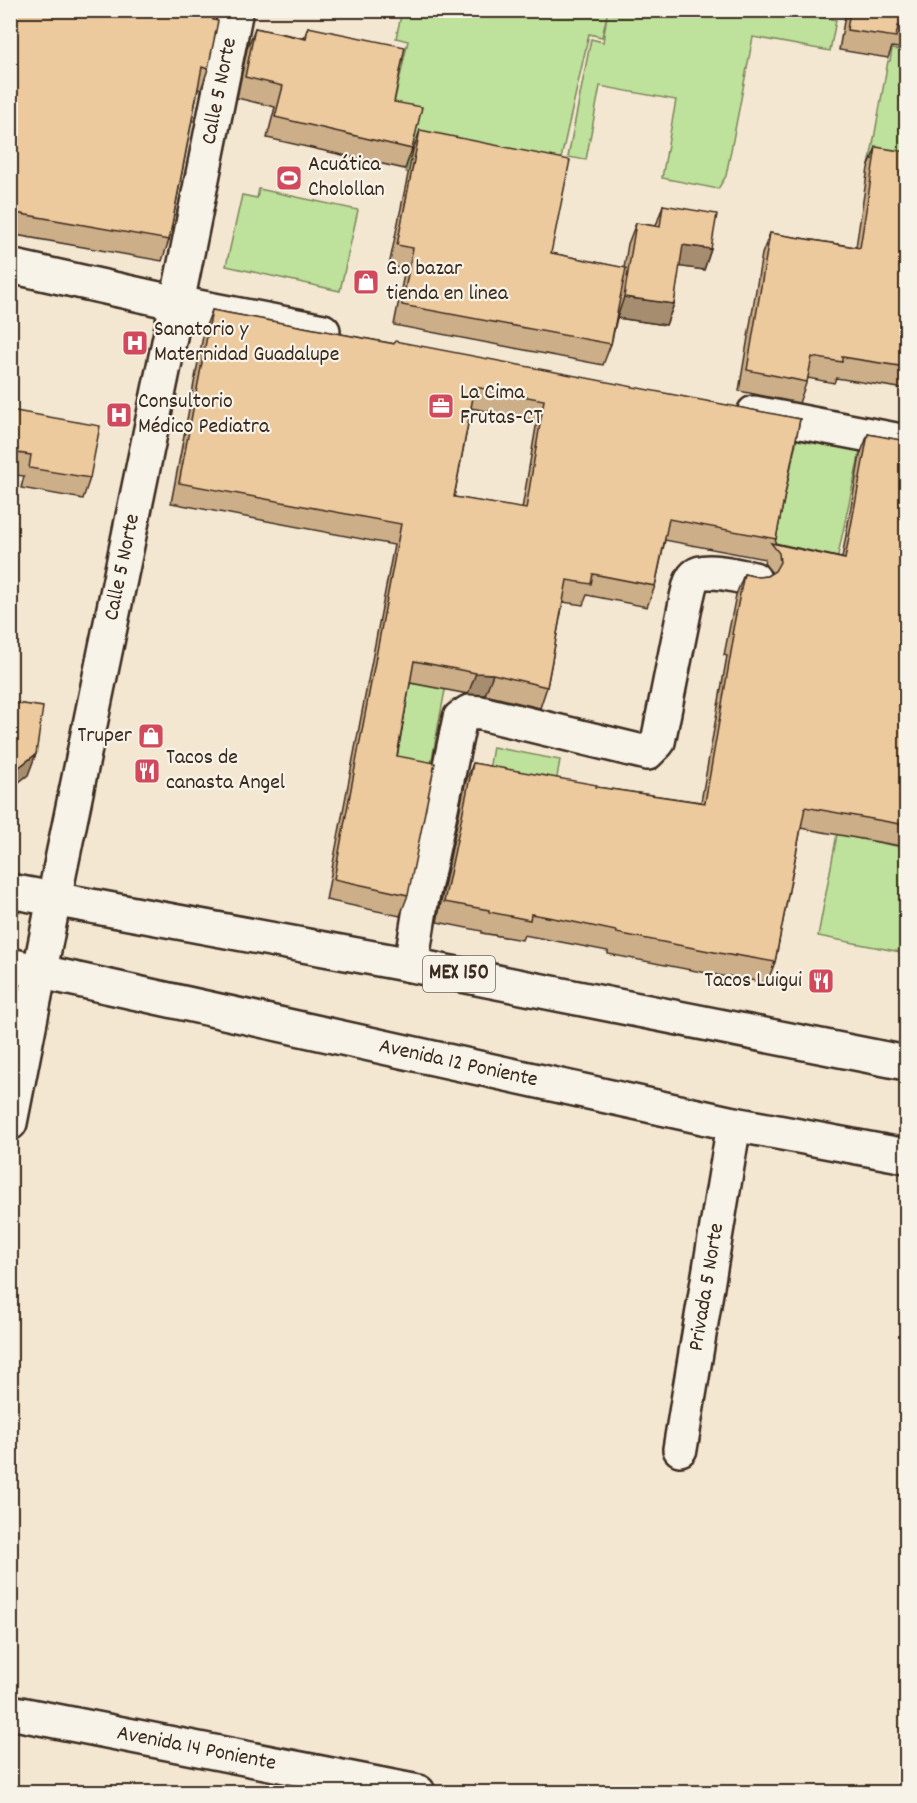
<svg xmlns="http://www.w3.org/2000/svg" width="917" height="1803" viewBox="0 0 917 1803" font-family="Dekko,sans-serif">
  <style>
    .green { fill: #bee19b; stroke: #7c865c; stroke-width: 1.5 }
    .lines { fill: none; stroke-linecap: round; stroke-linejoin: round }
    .minor-casing { stroke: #3b2a1e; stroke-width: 38 }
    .tertiary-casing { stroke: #3b2a1e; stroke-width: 38 }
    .primary-casing { stroke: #3b2a1e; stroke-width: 38 }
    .minor { stroke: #f7f3e8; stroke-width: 33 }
    .tertiary { stroke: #f7f3e8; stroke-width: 33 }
    .primary { stroke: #f7f3e8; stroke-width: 33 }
    .wall { fill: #ccae88; stroke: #3b2a1e; stroke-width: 1.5; fill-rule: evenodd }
    .shaded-wall { fill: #a68d6f; stroke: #3b2a1e; stroke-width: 1.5 }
    .building { fill: #edca9e; stroke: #3b2a1e; stroke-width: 1.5; fill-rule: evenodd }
    .labels { text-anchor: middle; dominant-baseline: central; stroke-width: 4.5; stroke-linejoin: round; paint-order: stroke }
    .shield { fill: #f7f3e8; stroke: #73665b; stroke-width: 1.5 }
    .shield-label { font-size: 21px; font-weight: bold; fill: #3b2a1e }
    .street-label { font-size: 22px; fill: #3b2a1e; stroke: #f7f3e8 }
    .poi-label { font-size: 22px; fill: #3b2a1e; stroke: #f7f3e8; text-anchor: start }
  </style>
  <rect width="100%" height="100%" fill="#f4e7d2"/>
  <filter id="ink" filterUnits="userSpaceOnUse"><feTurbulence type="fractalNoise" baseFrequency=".0167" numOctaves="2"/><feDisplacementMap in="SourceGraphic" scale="12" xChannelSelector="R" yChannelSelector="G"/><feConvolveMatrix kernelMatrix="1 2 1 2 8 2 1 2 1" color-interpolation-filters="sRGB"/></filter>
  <g filter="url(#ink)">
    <path class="green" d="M608,10V13L617,14L618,10H811V15L836,20L830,51L753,37L726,176L718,189L662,178L676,100L600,86L586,160L568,157L591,39L603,42L607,15L602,37L589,34L556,181L444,180L406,172L416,127L390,121L408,41L396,38L402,11Z
      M892,49L906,51V173L869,166L888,61H890Z
      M259,189L358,210L340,291L226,266L242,195L257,198Z
      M797,438L860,451L834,574L771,561Z
      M372,671L446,685L428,780L394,774L407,700L368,692Z
      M493,747L560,760L554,794L485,793Z
      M837,834L906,848V953L818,936Z"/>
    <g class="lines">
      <defs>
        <g id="minor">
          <path d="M10,266L177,303L323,331"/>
          <path d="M754,413L906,442"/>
          <path d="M411,965L421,903L460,718L469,712L481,713L647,753L658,742L687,597C689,590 690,579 696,575C705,567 742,577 754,579"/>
          <path id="s1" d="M680,1449L734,1124"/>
        </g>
        <g id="tertiary">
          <path id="s2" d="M10,1123L54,899L177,303L236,10"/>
          <path id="s3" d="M10,1712L418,1792"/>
        </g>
        <g id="primary">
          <path d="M10,891L411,965L906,1063"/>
          <path id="s4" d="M10,965L734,1124L906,1156"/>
        </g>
      </defs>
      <use href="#minor" class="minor-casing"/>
      <use href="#tertiary" class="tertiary-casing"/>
      <use href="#primary" class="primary-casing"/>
      <use href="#minor" class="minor"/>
      <use href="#tertiary" class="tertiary"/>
      <use href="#primary" class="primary"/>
    </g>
    <path class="wall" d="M12,10H214L208,69L201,90L198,89L169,240L162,261L10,234V20Z
      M846,10H906V49L892,47L888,58L839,50Z
      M308,27L394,102L412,149L405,169L267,138L275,107L237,98L247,49L255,28L304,38Z
      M420,130L551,253L624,268L628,244L636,223L656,226L663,205L711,249L704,270L679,266L674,304L666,325L617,318L611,344L603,365L394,325L405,269L389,266L413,150Z
      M876,147L902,306L906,307V389L836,378L834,383L808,378L799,403L739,391L762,254L770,233L856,247L868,168Z
      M212,310L800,419L775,543L842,558L860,455L868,434L906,441V847L801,828L775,962L767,983L728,976L727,977L608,954V951L561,942L524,935L522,940L482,933V931L437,922L465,784L473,763L596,787L701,802L727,656L724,655L736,595L744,574L758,577L767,576L772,573L764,563L765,559L665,540L655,586L647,607L587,595L583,605L563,602L547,687L540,708L485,695L468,694L410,683L397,756L408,895L400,916L326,900L394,545L171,503L204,331ZM471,408L537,421L522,509L454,497Z
      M10,410L90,478L83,499L21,488L24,476L10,474Z
      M906,976V1009L900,1007Z"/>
    <path class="shaded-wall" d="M683,245L711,249L704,270L675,266Z
      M624,297L674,304L666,325L617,318Z
      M476,673L493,674L485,695L468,694Z
      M36,754L28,775L10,789V774Z"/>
    <path class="building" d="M16,10H214L213,20L218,21L208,69L202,67L169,240L10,212V37Z
      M850,10H906V27L898,26L896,37L847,30Z
      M308,27L405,47L394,102L422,107L412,149L275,117L283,86L245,77L255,28L306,39Z
      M420,130L570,160L551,253L626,268L611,344L402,305L413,248L397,245Z
      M876,147L906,152V278L902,306L906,307V367L842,357V362L812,357L807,382L747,370L770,233L860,248Z
      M663,205L717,214L711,249L683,245L674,304L624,297L636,223L660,227Z
      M212,310L394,344L395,341L800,419L776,539L669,519L655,586L593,574L591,584L567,580L547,687L493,674L476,673L414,661L397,756L435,763L408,895L334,879L401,524L179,483ZM475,387L544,400L526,509L454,497Z
      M10,410L100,426L90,478L29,468L31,455L10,452Z
      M868,434L906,441V825L805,807L775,962L735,955V956L616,933V931L569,921L531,914L530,920L489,912V910L444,902L473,763L597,785L596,787L705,803L734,635L732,634L744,574L758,577L767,576L775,571L780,562L779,553L771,543L845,559Z
      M10,702L43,707L36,754L10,774Z"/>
  </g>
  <defs>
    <symbol id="stadium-square" viewBox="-11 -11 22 22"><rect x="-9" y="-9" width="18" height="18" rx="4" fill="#d1495b" stroke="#f7f3e8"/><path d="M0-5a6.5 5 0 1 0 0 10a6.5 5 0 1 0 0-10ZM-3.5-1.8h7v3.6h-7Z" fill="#fff"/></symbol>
    <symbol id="shop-square" viewBox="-11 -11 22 22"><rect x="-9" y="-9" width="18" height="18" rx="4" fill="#d1495b" stroke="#f7f3e8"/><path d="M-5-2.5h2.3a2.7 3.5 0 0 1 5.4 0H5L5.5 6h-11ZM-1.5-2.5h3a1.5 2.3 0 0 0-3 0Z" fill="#fff"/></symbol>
    <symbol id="hospital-square" viewBox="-11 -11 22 22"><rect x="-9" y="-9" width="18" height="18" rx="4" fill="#d1495b" stroke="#f7f3e8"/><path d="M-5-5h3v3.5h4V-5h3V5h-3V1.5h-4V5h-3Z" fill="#fff"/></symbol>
    <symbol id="office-square" viewBox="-11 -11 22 22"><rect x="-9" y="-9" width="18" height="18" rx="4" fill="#d1495b" stroke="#f7f3e8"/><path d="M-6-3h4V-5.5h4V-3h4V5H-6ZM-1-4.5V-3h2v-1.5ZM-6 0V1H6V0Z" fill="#fff"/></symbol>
    <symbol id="restaurant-square" viewBox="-11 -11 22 22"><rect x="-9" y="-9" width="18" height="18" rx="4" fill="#d1495b" stroke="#f7f3e8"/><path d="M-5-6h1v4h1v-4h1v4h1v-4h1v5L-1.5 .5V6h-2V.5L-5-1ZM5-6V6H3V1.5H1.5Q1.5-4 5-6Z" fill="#fff"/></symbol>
  </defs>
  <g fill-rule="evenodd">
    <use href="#stadium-square" x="274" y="163" width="30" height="30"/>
    <use href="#shop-square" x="351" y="267" width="30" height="30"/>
    <use href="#hospital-square" x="120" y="328" width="30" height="30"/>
    <use href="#office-square" x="426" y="391" width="30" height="30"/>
    <use href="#hospital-square" x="104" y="400" width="30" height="30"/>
    <use href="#shop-square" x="136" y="721" width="30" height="30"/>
    <use href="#restaurant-square" x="132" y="756" width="30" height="30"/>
    <use href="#restaurant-square" x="806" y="966" width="30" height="30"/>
  </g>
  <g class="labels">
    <rect class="shield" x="423" y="956" width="72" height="36" rx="4.5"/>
    <g class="shield-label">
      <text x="459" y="974">MEX 150</text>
    </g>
    <g class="street-label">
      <text stroke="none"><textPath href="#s2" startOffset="1053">Calle 5 Norte</textPath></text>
      <text stroke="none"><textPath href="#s2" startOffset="567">Calle 5 Norte</textPath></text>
      <text stroke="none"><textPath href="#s4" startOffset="459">Avenida 12 Poniente</textPath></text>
      <text stroke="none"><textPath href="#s1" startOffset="164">Privada 5 Norte</textPath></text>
      <text stroke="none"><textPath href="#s3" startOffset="190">Avenida 14 Poniente</textPath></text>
    </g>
    <g class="poi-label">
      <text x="308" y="165">Acuática<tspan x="308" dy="25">Cholollan</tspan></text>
      <text x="386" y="269">G.o bazar<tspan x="386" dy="25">tienda en linea</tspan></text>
      <text x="154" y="330">Sanatorio y<tspan x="154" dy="25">Maternidad Guadalupe</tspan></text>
      <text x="460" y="393">La Cima<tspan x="460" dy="25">Frutas-CT</tspan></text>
      <text x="138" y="402">Consultorio<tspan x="138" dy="25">Médico Pediatra</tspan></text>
      <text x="132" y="736" text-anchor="end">Truper</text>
      <text x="166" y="758">Tacos de<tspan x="166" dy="25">canasta Angel</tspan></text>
      <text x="802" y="981" text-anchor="end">Tacos Luigui</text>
    </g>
  </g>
  <rect width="917" height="1803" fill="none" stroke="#f7f3e8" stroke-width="36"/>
  <rect x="18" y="18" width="881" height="1767" fill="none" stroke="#3b2a1e" stroke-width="2" filter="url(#ink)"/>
</svg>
